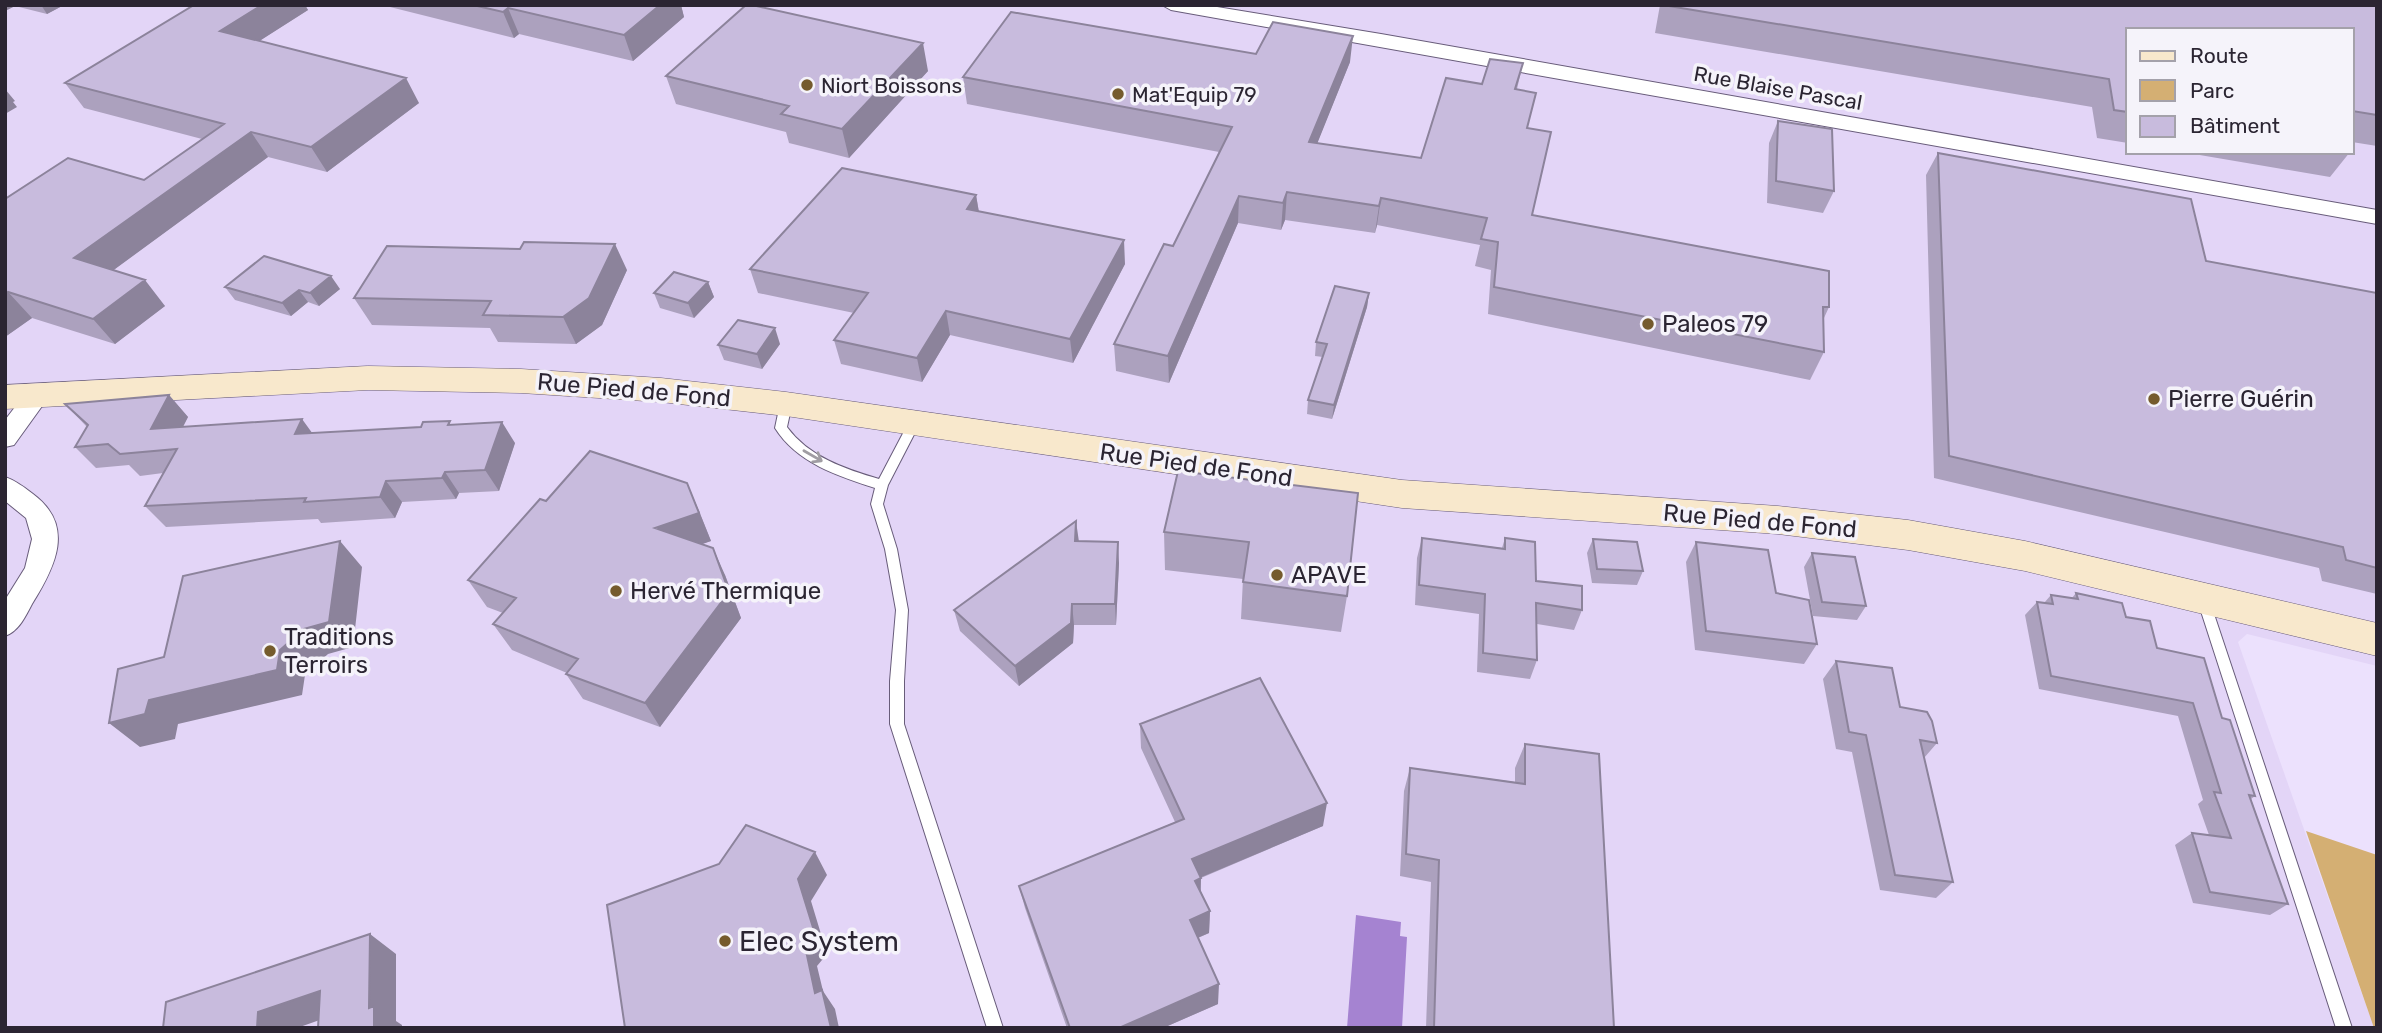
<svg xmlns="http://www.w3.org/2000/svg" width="2382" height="1033" viewBox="0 0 2382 1033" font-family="Rubik,sans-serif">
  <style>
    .built { fill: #e3d5f7; fill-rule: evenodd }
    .green { fill: #d4af73 }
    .water { fill: #a583d1 }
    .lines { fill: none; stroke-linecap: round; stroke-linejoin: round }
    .service-casing { stroke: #685c7a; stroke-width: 2 }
    .minor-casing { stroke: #685c7a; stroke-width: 2 }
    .secondary-casing { stroke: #685c7a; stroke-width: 1 }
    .service { fill: #fff; fill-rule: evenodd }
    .minor { fill: #fff; fill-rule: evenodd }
    .secondary { fill: #f8e8cc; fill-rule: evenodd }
    .wall { fill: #aca1be }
    .shaded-wall { fill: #8c839b }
    .building { fill: #c8bbdd; stroke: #8c839b; stroke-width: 2 }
    .oneway { stroke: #a09da3 }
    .poi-dot { fill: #755b2d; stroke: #f5f3fa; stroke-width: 2.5 }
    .labels { text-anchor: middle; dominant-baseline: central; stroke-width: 7; stroke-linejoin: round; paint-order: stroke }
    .far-poi-label { font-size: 21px; fill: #2b2532; stroke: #f5f3fa; text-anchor: start }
    .far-street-label { font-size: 21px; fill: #2b2532; stroke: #f5f3fa }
    .poi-label { font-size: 24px; fill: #2b2532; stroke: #f5f3fa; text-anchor: start }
    .street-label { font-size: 24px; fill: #2b2532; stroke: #f5f3fa }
    .near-poi-label { font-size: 28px; fill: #2b2532; stroke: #f5f3fa; text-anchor: start }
  </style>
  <rect width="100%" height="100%" fill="#ece1fd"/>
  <path class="built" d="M5,5H2377V666L2247,634L2238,642L2374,1028H5ZM2128,30H2352V152H2128Z"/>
  <path class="green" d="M2306,831L2377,855V1028H2374Z"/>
  <path class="water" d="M1356,915L1401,922L1400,936L1407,937L1402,1028H1347Z"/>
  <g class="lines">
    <defs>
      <path id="service" d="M786,400L792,404L787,427C809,457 845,469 879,479L910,420H918L920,423L888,485L883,504L897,549L908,610L904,681V724L1003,1028H987L890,724V681L896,610L885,549L871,504L875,488C838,476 797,463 775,428L780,404Z
        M2204,597L2209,598L2210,602L2352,1028H2336L2198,602L2199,598Z"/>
      <path id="minor" d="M1162,5H1205L1381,34L2377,210V224L1171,10Z
        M38,386L47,389L50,395L14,445L5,447V420L29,389Z
        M5,477C16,481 24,487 33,494C76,526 55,567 32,604C25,617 19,631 5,636V600L25,568L32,539L26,518L5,501Z"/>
      <path id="secondary" d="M368,366L521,369L661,378L786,392L1402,480L1778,506L1908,520L2025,541L2377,623V656L2025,571L1908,550L1778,534L1402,508L786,416L661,402L521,393L368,390L5,409V385Z"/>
    </defs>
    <use href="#service" class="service-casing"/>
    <use href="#minor" class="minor-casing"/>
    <use href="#secondary" class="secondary-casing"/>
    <use href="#service" class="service"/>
    <use href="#minor" class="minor"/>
    <use href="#secondary" class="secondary"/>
  </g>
  <path class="wall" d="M5,5H64L47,14L15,6L5,11Z
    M194,5H305L308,10L259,41L419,103L327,172L268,157L113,270L165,306L115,344L32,318L5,337V199L144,180L202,139L84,108L65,83Z
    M382,5H681L684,17L633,61L519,34L514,38Z
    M1660,5H2377V146L2352,142V30H2128V143L2097,138L2092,107L1655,33Z
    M1256,54L1350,62L1317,143L1421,158L1482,84L1523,63L1517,89L1528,128L1532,215L1829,307L1824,318V352L1810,380L1488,314L1491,270L1475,266L1480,245L1377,225L1375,233L1285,220L1281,230L1238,223L1169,383L1116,371L1114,344L1173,246L1219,152L967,104L963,77Z
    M928,71L849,158L789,143L786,132L676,104L666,76Z
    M1778,121L1834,191L1823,213L1767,203L1769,143Z
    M2182,152H2350L2330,177Z
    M1938,153L2206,261L2377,293V594L2322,581L2319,568L1934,478L1926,175Z
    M976,195L979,212L1125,264L1073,363L950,335L922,382L841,364L834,340L854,313L758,293L750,269Z
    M627,270L602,325L576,344L498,342L490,328L372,325L354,298Z
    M708,282L714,297L694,318L660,308L654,293Z
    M225,287L340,289L319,306L308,302L291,316L235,300Z
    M1369,293L1367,307L1332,419L1307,414L1308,400L1323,357L1315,356L1316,342Z
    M780,344L762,369L724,360L718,345Z
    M169,395L188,417L182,427L312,433L452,425L515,443L499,491L459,493L456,499L402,502L395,518L321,523L318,519L166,527L145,506L163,473L140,476L129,465L96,468L75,447L87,427L65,404Z
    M1178,471L1347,596L1341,632L1241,619L1243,579L1165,570L1164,532Z
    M546,501L699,511L711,541L701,544L725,575L741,618L660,727L583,699L566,674L567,673L512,650L493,624L503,613L487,607L468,580Z
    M1422,538L1502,548L1505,538L1536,581L1582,610L1574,630L1537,624V660L1530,679L1477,672L1479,614L1415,605L1417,558Z
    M1593,539L1643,571L1637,585L1592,583L1587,553Z
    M1079,541L1119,563L1116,625H1074L1073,643L1019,686L960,631L954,610Z
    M1696,542L1817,644L1804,664L1695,650L1686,562Z
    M1812,553L1866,606L1857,620L1813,616L1804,567Z
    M2076,593L2126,617L2222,718L2255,796L2251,799L2288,904L2270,915L2193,903L2175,845L2192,833L2209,835L2198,804L2203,800L2178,716L2039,689L2025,615L2037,602L2044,603L2051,595L2072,598Z
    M1836,661L1900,707L1937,743L1924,758L1953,882L1936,898L1880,890L1852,752L1836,749L1823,679Z
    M1140,724L1323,826L1201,878V892L1210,911L1209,933L1198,938L1218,1004L1163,1028H1067L1025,908L1019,886L1175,822L1141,748Z
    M1525,744L1614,1028H1426L1431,882L1400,876L1404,791L1410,768L1515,782V768Z"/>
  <path class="shaded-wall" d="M5,5H14L15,6L5,11Z
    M41,5H64L47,14Z
    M262,5H305L308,10L236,56L220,31Z
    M660,5H681L684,17L633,61L624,35Z
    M508,8L519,34L514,38L503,12Z
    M1353,36L1350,62L1307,169L1309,142Z
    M923,43L928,71L849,158L842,129Z
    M406,78L419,103L327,172L311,147Z
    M5,89L15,101L13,102L17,107L5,114Z
    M251,132L268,157L96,283L74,258Z
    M1287,192L1285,220L1281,230L1283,203Z
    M976,195L980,219L967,209Z
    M1239,196L1238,223L1169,383L1168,356Z
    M1381,198L1377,225L1375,233L1379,206Z
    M1124,240L1125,264L1073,363L1070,339Z
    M615,244L627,270L602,325L576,344L563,317Z
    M331,276L340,289L319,306L310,293Z
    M145,280L165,306L115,344L93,319Z
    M708,282L714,297L694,318L688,303Z
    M299,290L308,302L291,316L282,303Z
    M8,292L32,318L5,337V295Z
    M1369,293L1367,307L1332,419L1334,405Z
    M946,311L950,335L922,382L917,358Z
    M775,328L780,344L762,369L757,354Z
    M169,395L188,417L171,451L151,429Z
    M302,419L318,441L295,434Z
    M502,422L515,443L499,491L485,470Z
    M445,472L459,493L456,499L442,478Z
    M386,481L402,502L395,518L380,497Z
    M687,483L699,511L711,541L669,556L655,528Z
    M1076,521L1079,542L1075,541Z
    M340,541L362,567L353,647L328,654L305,675L302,695L178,724L175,739L140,747L109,723L149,700L280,650Z
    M1118,542L1119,563L1116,625L1115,604Z
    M713,548L725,575L741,618L660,727L645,703Z
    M1072,604L1074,625L1073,643L1019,686L1015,666Z
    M1327,803L1323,826L1192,881V859Z
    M815,852L827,875L811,901L827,954L817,966L823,991L835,1009L839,1028H831L815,993L805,946L798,879Z
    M1201,878L1200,900L1195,881Z
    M1210,911L1209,933L1190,941V920Z
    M370,934L396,954V1021L402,1025V1028H374L369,1008Z
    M1219,984L1218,1004L1163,1028H1119Z
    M320,991L348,1010L297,1028H257L258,1012Z"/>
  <path class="building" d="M194,5H262L220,31L406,78L311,147L251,132L74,258L145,280L93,319L8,292L5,295V199L68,158L144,180L224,124L65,83Z
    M473,5H660L624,35L508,8L503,12Z
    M746,5H752L923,43L842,129L781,114L789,106L666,76Z
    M1663,5H2377V115L2352,111V30H2128V112L2114,110L2109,79Z
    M1011,12L1256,54L1273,22L1353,36L1309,142L1421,158L1446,78L1482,84L1490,59L1523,63L1515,89L1536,93L1527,128L1551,132L1532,215L1829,271V307H1823L1824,352L1494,287L1498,242L1481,239L1487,218L1381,198L1379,206L1287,192L1283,203L1239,196L1168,356L1114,344L1164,244L1173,246L1232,127L963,77Z
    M1778,121L1832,129L1834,191L1776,181Z
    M1938,153L2191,199L2206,261L2377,293V568L2346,560L2343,547L1949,456Z
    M842,168L976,195L967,209L1124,240L1070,339L946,311L917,358L834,340L868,293L750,269Z
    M524,242L615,244L589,298L563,317L483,315L491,301L354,298L387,246L520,249Z
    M264,256L331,276L310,293L299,290L282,303L225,287Z
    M674,272L708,282L688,303L654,293Z
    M1335,286L1369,293L1334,405L1308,400L1327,344L1316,342Z
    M738,320L775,328L757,354L718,345Z
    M169,395L151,429L302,419L295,434L421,427L423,422L450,421L448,425L502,422L485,470L445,472L442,478L386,481L380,497L304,502L306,498L145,506L177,449L120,454L108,444L75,447L88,425L65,404Z
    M590,451L687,483L699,513L655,528L713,548L729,592L645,703L566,674L578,659L493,624L516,598L468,580L540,499L546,501Z
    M1178,471L1358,493L1347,596L1243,582L1249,542L1164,532Z
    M1076,521L1075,541L1118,542L1115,604H1072L1071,623L1015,666L954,610Z
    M1422,538L1505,549V538L1535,542L1536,581L1582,586V610L1536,603L1537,660L1483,653L1485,594L1419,585Z
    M1593,539L1637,542L1643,571L1597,569Z
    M340,541L329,622L304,629L280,650L277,670L149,700L145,714L109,723L118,669L164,657L183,576Z
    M1696,542L1768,550L1776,593L1809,600L1817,644L1706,631Z
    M1812,553L1855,557L1866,606L1822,602Z
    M2076,593L2122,603L2126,617L2150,621L2157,648L2204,658L2222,718L2230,720L2255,796L2249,795L2288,904L2210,892L2192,833L2231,838L2214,792L2221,793L2193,703L2051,676L2037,602L2053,604L2051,595L2078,599Z
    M1836,661L1892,668L1900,707L1927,712L1932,721L1937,743L1920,740L1953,882L1895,875L1866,735L1849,732Z
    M1260,678L1327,803L1192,859L1201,878L1195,881L1210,911L1190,920L1219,984L1119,1028H1070L1019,886L1184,819L1140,724Z
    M1525,744L1599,754L1614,1028H1434L1439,860L1406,854L1410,768L1525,784Z
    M746,825L815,852L798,879L815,934L805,946L815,993L822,990L831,1028H625L607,905L719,864Z
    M370,934L369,1008L374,1006V1028H318L320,991L258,1012L257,1028H163L166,1002Z"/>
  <defs><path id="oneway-shaft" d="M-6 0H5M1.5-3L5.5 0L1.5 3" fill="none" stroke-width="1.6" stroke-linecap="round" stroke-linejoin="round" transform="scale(1.75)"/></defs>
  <use class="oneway" href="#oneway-shaft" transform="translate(813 456) rotate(30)"/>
  <g class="poi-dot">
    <circle cx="807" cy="85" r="7"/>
    <circle cx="1118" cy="94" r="7"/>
    <circle cx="1648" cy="324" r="7"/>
    <circle cx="2154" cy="399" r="7"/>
    <circle cx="1277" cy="575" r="7"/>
    <circle cx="616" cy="591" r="7"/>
    <circle cx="270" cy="651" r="7"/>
    <circle cx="725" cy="941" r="7"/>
  </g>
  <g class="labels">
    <g class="far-poi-label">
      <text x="821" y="85">Niort Boissons</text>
      <text x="1132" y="94">Mat'Equip 79</text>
    </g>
    <g class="far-street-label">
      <text transform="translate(1778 88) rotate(10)">Rue Blaise Pascal</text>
    </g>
    <g class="poi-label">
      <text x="1662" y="324">Paleos 79</text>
      <text x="2168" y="399">Pierre Guérin</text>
      <text x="1291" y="575">APAVE</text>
      <text x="630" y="591">Hervé Thermique</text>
      <text x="284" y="637">Traditions<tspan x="284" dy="28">Terroirs</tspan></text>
    </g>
    <g class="street-label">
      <text transform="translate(634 390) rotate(5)">Rue Pied de Fond</text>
      <text transform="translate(1196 465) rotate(8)">Rue Pied de Fond</text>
      <text transform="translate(1760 521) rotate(5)">Rue Pied de Fond</text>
    </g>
    <g class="near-poi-label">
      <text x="739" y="941">Elec System</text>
    </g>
  </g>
  <rect width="2382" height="1033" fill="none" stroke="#2b2532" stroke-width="14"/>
  <rect x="2126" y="28" width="228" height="126" fill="#f5f3fa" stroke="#a4a1aa" stroke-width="2"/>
  <rect x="2140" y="51" width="35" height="10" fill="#f8e8cc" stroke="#a4a1aa" stroke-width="2"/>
  <text x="2190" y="63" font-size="21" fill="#2b2532">Route</text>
  <rect x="2140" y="80" width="35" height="21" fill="#d4af73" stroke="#a4a1aa" stroke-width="2"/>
  <text x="2190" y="98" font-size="21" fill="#2b2532">Parc</text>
  <rect x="2140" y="116" width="35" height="21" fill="#c8bbdd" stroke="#a4a1aa" stroke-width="2"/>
  <text x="2190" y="133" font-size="21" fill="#2b2532">Bâtiment</text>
</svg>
